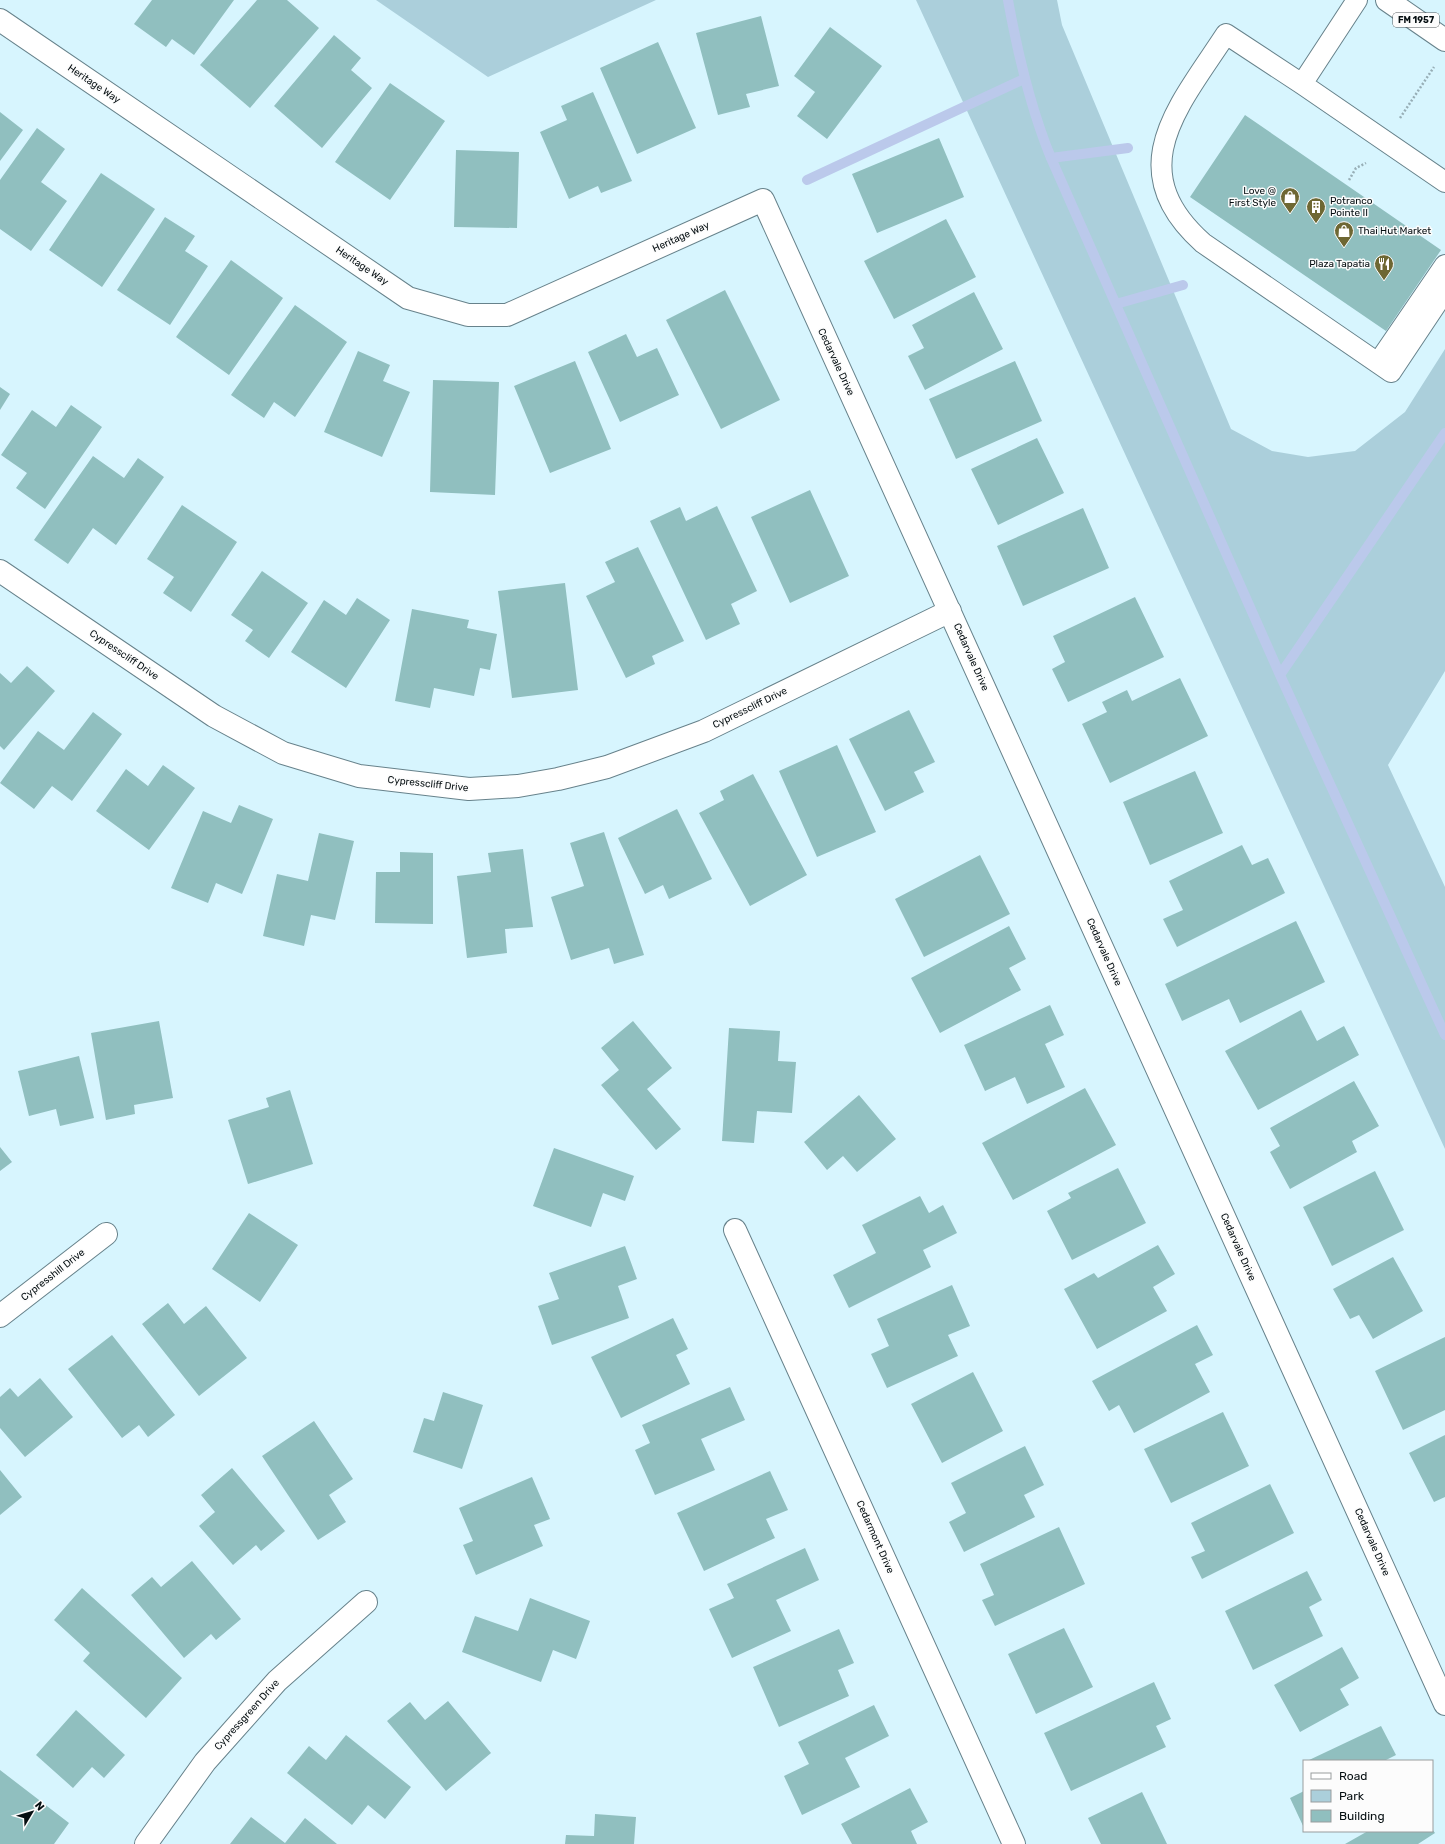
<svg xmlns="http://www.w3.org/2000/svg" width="1445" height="1844" viewBox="0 0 1445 1844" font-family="Rubik,sans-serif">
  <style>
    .green { fill: #abcfdb }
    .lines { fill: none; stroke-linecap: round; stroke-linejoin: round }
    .stream { stroke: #bbc9eb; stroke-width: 10 }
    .building { fill: #90bfbf }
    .service-casing { stroke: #67828b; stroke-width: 22 }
    .minor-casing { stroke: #67828b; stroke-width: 24 }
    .primary-casing { stroke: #67828b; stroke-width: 24 }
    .path { stroke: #97aeb6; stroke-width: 2.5; stroke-dasharray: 2 2; stroke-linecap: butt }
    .service { stroke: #fff; stroke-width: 20 }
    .minor { stroke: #fff; stroke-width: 22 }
    .primary { stroke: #fff; stroke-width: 22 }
    .labels { text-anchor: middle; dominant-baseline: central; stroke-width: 3; stroke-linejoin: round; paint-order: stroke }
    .shield { fill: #fcfcfc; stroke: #4f5558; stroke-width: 1 }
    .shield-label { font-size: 9px; font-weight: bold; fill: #050e11 }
    .street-label { font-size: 10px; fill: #050e11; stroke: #fcfcfc }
    .poi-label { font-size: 10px; fill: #050e11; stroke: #fcfcfc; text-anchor: end }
  </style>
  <rect width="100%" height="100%" fill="#d7f5fe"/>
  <path class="green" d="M376,0H656L488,77Z
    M916,0H1057L1062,25L1231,429L1272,451L1308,457L1355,451L1405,412L1445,349V671L1388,765L1445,887V1149Z"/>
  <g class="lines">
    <path class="stream" d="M1008,0C1018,55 1030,107 1051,158L1280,675L1445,1035
      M1051,158L1128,148
      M807,180L1024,79
      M1116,304L1183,285
      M1280,675L1445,433"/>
  </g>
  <path class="building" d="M152,0H234L194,55L172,39L166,47L134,24Z
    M257,0H287L319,28L250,108L200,65Z
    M761,16L779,86L746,94L750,107L718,115L696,33Z
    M830,27L882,66L827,139L797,116L815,92L794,76Z
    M334,35L361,58L351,70L372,88L322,148L274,106Z
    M658,42L696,128L637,154L600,68Z
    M390,83L445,121L390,200L335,162Z
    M593,92L632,181L601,193L598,186L569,199L540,132L567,120L561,106Z
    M0,112L23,130L0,161Z
    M1245,115L1441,250L1386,331L1190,197Z
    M37,128L65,149L41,182L67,201L31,251L0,229V180Z
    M939,138L964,197L877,233L852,174Z
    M456,150L519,152L517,228L454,227Z
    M101,173L155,209L102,287L49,250Z
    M165,217L195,236L185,251L208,266L170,325L117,290Z
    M946,219L976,277L894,319L864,261Z
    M231,260L283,298L229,375L176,337Z
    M725,290L780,400L721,429L666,320Z
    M974,292L1003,349L925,390L908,356L924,348L912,325Z
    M295,305L347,342L295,417L274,402L264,418L231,395Z
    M626,334L637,357L657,348L679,395L620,422L588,352Z
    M358,351L390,365L383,381L410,392L382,457L324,432Z
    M575,361L611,449L550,473L514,386Z
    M1015,361L1042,421L956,459L929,399Z
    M433,380L499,382L495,495L430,492Z
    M0,387L10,394L0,410Z
    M71,405L102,427L45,509L16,488L27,473L1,455L32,410L56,427Z
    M1037,438L1064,493L998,525L971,469Z
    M93,456L124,478L138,458L164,477L116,545L93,528L68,564L34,540Z
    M810,490L849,576L790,603L751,517Z
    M182,505L237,542L191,612L163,593L174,577L147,559Z
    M717,506L757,591L731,604L740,624L706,640L650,521L680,507L686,521Z
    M1083,508L1109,568L1023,606L997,546Z
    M638,547L684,641L652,656L655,664L626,678L586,596L615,582L605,562Z
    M262,571L308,603L269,658L245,641L253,630L231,615Z
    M565,583L578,690L512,698L498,591Z
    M1135,597L1164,657L1068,702L1052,669L1065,662L1053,636Z
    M357,598L390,620L346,688L291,652L324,600L346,615Z
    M412,609L469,620L467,628L497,634L490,670L480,668L474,696L434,688L430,708L395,701Z
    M27,666L55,691L4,750L0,746V673L11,683Z
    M1180,678L1208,736L1110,783L1082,724L1107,712L1102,702L1127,690L1132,701Z
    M909,710L935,762L914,772L924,792L885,811L849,739Z
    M93,712L122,734L72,801L52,786L34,809L0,783L38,731L64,750Z
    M837,745L876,832L817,857L779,771Z
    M163,765L195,788L149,850L96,811L126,769L148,786Z
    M1195,771L1223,833L1150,865L1123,802Z
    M753,774L807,875L750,906L699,813L724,800L720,791Z
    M239,805L273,819L242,894L216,883L208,903L171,888L203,811L231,823Z
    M677,809L712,879L669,899L663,885L645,894L618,838Z
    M604,832L644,955L614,964L609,948L571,960L551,897L584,886L570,843Z
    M319,833L354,841L335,920L311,915L304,946L263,936L277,874L308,881Z
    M1242,845L1252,865L1268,858L1285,893L1177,947L1163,919L1183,910L1169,881Z
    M523,849L533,927L505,929L507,953L467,958L457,876L491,872L488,853Z
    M400,852L433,853V924L375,923L376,872H400Z
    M980,855L1010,914L924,957L895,899Z
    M1296,921L1325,982L1240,1023L1229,999L1182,1021L1165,984Z
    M1009,926L1026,959L1009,968L1021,990L940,1033L911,978Z
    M1050,1005L1064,1035L1045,1044L1065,1087L1027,1104L1015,1077L985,1091L964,1045Z
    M1301,1010L1317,1041L1344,1026L1359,1055L1258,1110L1225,1051Z
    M159,1021L173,1098L134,1105L135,1114L106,1120L91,1033Z
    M633,1021L672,1068L647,1089L681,1129L656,1150L601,1085L619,1070L601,1048Z
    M729,1028L780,1031L778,1061L796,1062L792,1113L757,1111L754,1143L722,1141Z
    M79,1056L94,1118L60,1126L56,1109L29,1116L18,1071Z
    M1354,1081L1379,1126L1352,1141L1357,1152L1290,1189L1270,1152L1280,1146L1270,1128Z
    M1085,1088L1116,1145L1013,1200L982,1143Z
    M290,1090L313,1164L248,1184L228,1120L269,1107L266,1098Z
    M859,1095L896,1139L857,1172L843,1156L827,1170L804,1142Z
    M0,1147L12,1162L0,1171Z
    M554,1148L634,1176L625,1201L603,1193L591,1227L533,1206Z
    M1118,1168L1146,1223L1072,1260L1047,1211L1071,1198L1068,1193Z
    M1375,1171L1404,1230L1332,1266L1303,1207Z
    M920,1196L929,1213L943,1205L957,1233L923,1250L931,1267L849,1308L833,1275L876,1253L862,1225Z
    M249,1213L298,1245L260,1302L212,1269Z
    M1158,1245L1175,1274L1153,1287L1167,1311L1097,1349L1064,1289L1094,1273L1098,1278Z
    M625,1246L637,1279L618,1286L629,1318L552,1345L538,1306L559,1299L549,1273Z
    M1393,1257L1423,1311L1373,1339L1359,1315L1350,1319L1333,1289Z
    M952,1285L970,1326L948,1335L958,1356L887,1388L871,1354L889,1346L877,1319Z
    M168,1303L184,1324L206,1306L247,1358L199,1396L142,1324Z
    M673,1318L688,1349L676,1355L690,1384L621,1418L591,1357Z
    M1197,1325L1213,1355L1195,1364L1210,1392L1134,1433L1119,1405L1109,1411L1092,1381Z
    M112,1335L175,1415L148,1437L139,1425L122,1438L68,1369Z
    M1445,1337V1410L1403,1430L1375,1371Z
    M973,1372L1003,1431L942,1463L911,1404Z
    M40,1378L73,1417L25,1457L0,1428V1397L10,1388L18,1397Z
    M730,1387L745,1420L701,1439L715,1470L655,1495L635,1450L650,1443L642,1425Z
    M443,1392L483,1405L462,1469L413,1452L424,1418L434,1421Z
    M1223,1412L1249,1466L1171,1503L1144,1449Z
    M314,1421L353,1479L329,1495L346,1522L318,1540L262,1456Z
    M1445,1435V1497L1434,1502L1409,1453Z
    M1025,1446L1044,1485L1024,1495L1035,1517L964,1552L949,1522L966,1513L951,1483Z
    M232,1468L285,1531L261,1551L256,1545L233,1565L199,1526L215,1512L201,1495Z
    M0,1470L22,1497L0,1515Z
    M770,1471L788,1510L766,1519L775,1538L704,1571L677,1513Z
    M532,1477L550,1519L534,1525L543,1546L476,1575L463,1545L473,1541L459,1508Z
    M1270,1484L1294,1533L1202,1579L1191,1557L1205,1551L1191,1523Z
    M1059,1527L1085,1584L995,1626L982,1600L994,1595L980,1564Z
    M805,1548L819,1580L776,1600L791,1631L732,1658L709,1609L734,1598L727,1584Z
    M192,1561L241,1619L216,1640L211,1634L184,1658L131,1595L152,1577L161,1587Z
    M1307,1571L1322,1600L1309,1607L1323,1636L1253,1670L1225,1611Z
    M82,1588L182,1678L146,1718L83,1661L90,1653L54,1620Z
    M530,1598L590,1621L576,1659L553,1650L541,1682L462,1652L475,1616L518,1631Z
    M1064,1628L1093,1687L1036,1714L1008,1654Z
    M839,1629L854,1663L838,1670L849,1696L779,1727L753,1667Z
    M1342,1647L1359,1678L1340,1689L1349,1705L1300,1732L1274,1685Z
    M1154,1682L1171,1719L1156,1726L1166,1747L1071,1791L1044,1733Z
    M448,1701L491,1753L446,1791L387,1721L410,1702L425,1720Z
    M874,1705L889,1736L845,1758L860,1787L802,1815L784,1776L809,1764L798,1742Z
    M76,1710L125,1755L104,1778L92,1767L73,1788L36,1755Z
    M1381,1726L1396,1755L1384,1761H1307Z
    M346,1735L411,1787L385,1819L368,1805L352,1825L287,1773L309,1746L326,1760Z
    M0,1770L69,1823L54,1844H0Z
    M910,1788L928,1822L911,1831L917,1844H852L841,1824Z
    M1304,1791V1828L1290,1798Z
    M1142,1792L1167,1844H1101L1088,1818Z
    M595,1814L636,1817L634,1844H565L566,1835L594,1836Z
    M251,1817L285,1843L305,1818L337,1844H230Z
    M1432,1829L1435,1833L1418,1844H1345L1368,1831H1432Z"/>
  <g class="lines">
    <defs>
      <path id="service" d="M1302,84L1357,0
        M1445,182L1302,84L1226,34C1179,106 1120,169 1203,243L1391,372L1445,291
        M1378,363L1445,265"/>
      <path id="minor" d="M0,20L408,298L468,315H507L763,200L1445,1704
        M0,571L214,716L283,753L359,776L469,789L518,786L558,779L607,767L704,731L950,611
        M735,1230L1014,1844
        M0,1316L106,1234
        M146,1844L205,1762L277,1681L366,1602"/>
      <path id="primary" d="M1387,0L1445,40"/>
    </defs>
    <use href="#service" class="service-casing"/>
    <use href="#minor" class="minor-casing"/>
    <use href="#primary" class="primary-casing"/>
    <path class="path" d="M1400,118L1434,67
      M1349,180L1356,168L1366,163"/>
    <use href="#service" class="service"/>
    <use href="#minor" class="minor"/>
    <use href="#primary" class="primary"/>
  </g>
  <defs>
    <symbol id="shop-pin" viewBox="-11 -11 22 30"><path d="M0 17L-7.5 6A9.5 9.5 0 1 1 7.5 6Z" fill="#6e6733" stroke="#fcfcfc"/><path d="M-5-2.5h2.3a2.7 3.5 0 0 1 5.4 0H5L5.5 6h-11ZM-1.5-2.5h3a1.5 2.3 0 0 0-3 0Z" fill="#fff"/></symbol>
    <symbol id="building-pin" viewBox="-11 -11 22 30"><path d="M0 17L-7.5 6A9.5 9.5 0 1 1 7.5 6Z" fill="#6e6733" stroke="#fcfcfc"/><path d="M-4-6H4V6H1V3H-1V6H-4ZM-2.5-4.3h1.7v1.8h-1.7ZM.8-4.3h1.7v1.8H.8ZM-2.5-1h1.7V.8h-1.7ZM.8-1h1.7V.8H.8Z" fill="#fff"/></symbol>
    <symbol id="restaurant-pin" viewBox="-11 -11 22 30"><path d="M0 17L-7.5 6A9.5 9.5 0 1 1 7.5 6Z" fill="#6e6733" stroke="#fcfcfc"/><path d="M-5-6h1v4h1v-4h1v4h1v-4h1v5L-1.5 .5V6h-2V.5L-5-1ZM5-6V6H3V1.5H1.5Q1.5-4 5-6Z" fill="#fff"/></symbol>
  </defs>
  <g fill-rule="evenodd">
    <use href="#shop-pin" x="1279" y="186" width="22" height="30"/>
    <use href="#building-pin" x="1305" y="196" width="22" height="30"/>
    <use href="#shop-pin" x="1333" y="220" width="22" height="30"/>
    <use href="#restaurant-pin" x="1373" y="253" width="22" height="30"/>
  </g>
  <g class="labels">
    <rect class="shield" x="1393" y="13" width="46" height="14" rx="3"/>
    <g class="shield-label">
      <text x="1416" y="20">FM 1957</text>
    </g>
    <g class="street-label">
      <text transform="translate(94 84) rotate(34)">Heritage Way</text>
      <text transform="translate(681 237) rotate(-24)">Heritage Way</text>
      <text transform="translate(362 266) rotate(34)">Heritage Way</text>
      <text transform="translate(836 362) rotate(65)">Cedarvale Drive</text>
      <text transform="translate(124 655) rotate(34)">Cypresscliff Drive</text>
      <text transform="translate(971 657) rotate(66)">Cedarvale Drive</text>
      <text transform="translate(750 708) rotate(-26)">Cypresscliff Drive</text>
      <text transform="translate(428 784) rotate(6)">Cypresscliff Drive</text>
      <text transform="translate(1104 952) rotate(66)">Cedarvale Drive</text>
      <text transform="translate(1238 1247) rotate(66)">Cedarvale Drive</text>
      <text transform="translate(53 1275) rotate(-38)">Cypresshill Drive</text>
      <text transform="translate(875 1537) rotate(66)">Cedarmont Drive</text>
      <text transform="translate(1372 1542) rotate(66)">Cedarvale Drive</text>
      <text transform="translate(247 1715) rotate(-48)">Cypressgreen Drive</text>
    </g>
    <g class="poi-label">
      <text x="1276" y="191">Love @<tspan x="1276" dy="12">First Style</tspan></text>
      <text x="1330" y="201" text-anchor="start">Potranco<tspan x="1330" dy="12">Pointe II</tspan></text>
      <text x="1358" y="231" text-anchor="start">Thai Hut Market</text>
      <text x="1370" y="264">Plaza Tapatia</text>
    </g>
  </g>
  <rect x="1303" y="1760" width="130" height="72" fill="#fcfcfc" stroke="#999d9e"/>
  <rect x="1311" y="1773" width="20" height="6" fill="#ffffff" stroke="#999d9e"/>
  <text x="1339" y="1780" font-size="12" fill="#050e11">Road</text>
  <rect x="1311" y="1790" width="20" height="12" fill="#abcfdb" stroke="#999d9e"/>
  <text x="1339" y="1800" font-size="12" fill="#050e11">Park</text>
  <rect x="1311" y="1810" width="20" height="12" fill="#90bfbf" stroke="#999d9e"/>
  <text x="1339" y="1820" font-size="12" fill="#050e11">Building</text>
  <g transform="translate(32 1812) rotate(52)" stroke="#fcfcfc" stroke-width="3" paint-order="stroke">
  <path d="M0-3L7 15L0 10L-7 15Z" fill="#050e11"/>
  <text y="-6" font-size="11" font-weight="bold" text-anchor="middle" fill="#050e11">N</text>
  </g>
</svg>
